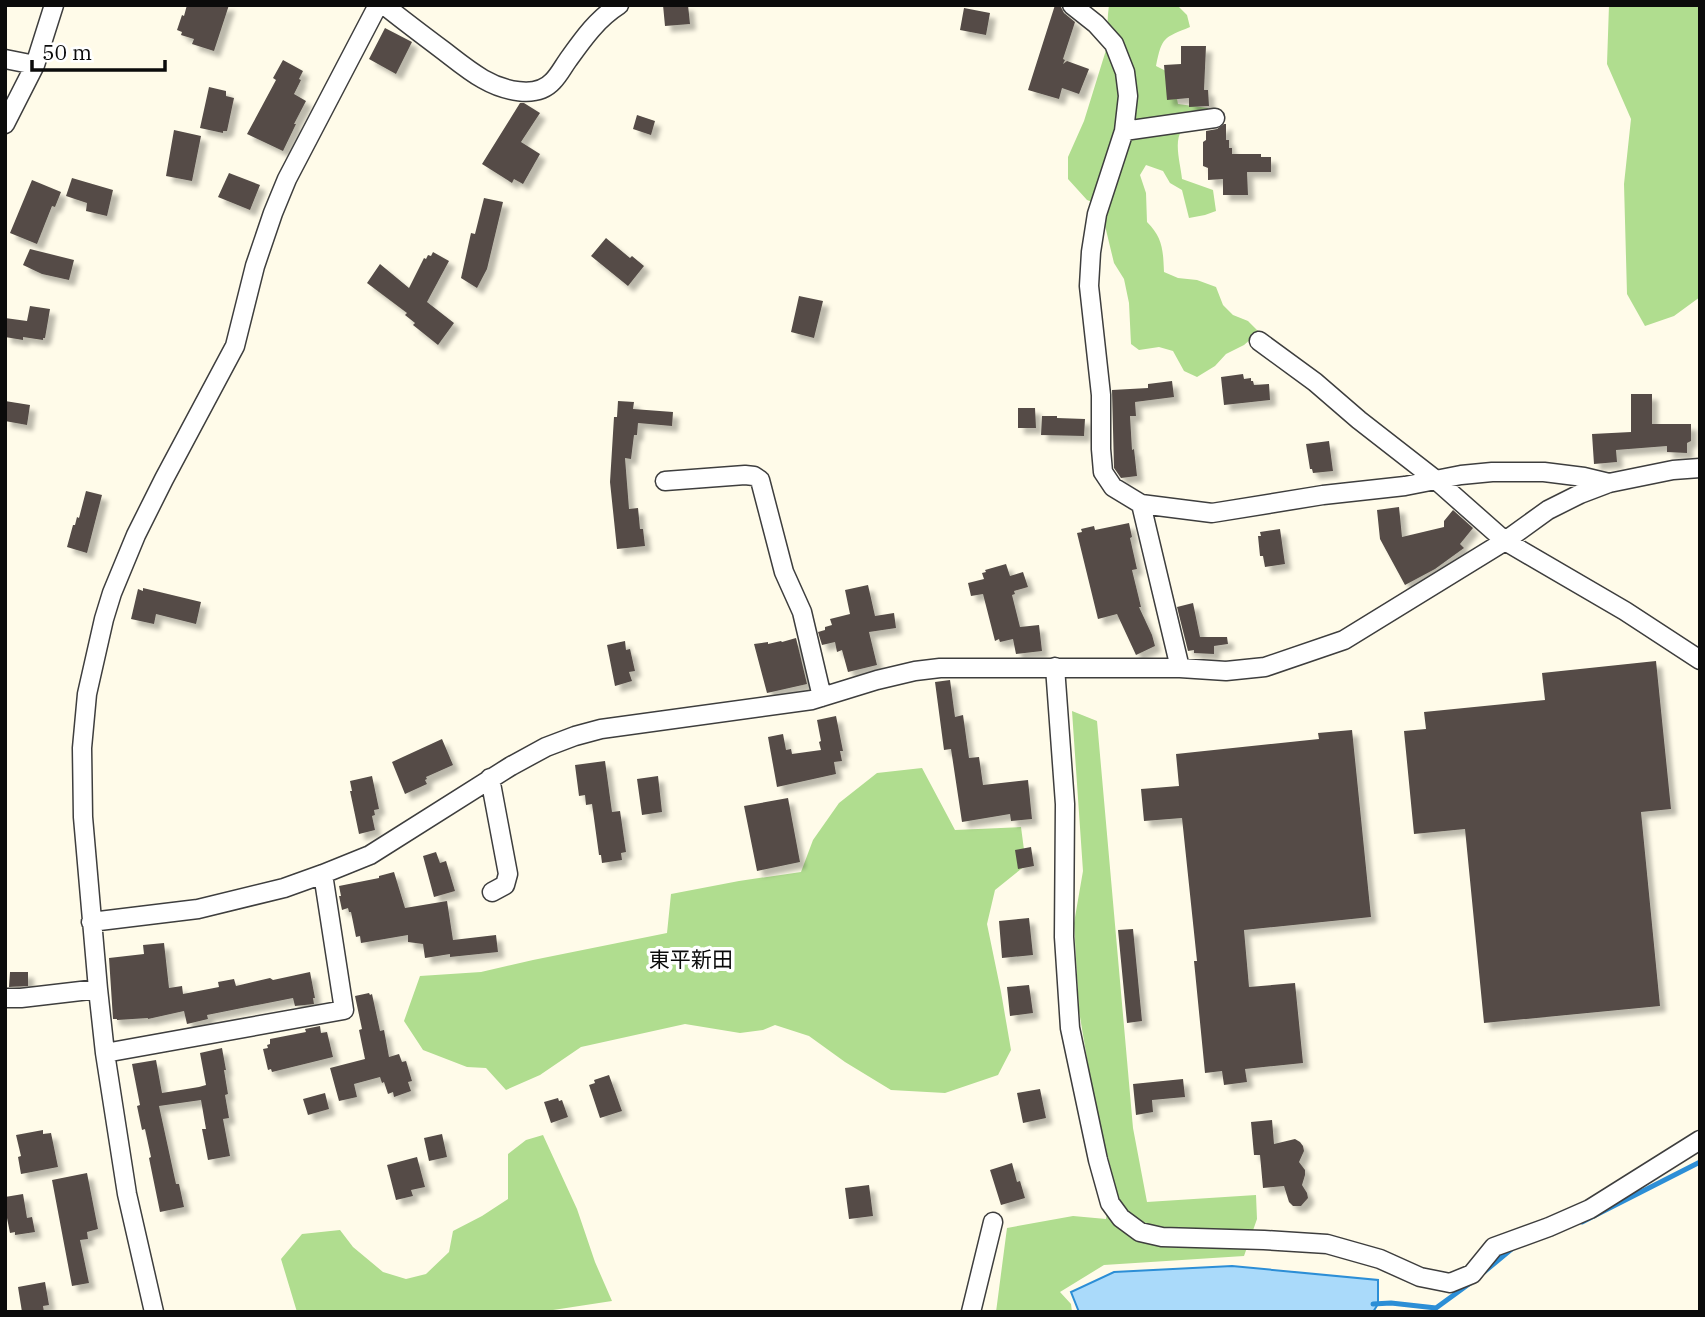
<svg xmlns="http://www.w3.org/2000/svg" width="1705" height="1317" viewBox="0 0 1705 1317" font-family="'IBM Plex Serif','Noto Sans JP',serif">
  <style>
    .forest { fill: #b0dd8f }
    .water { fill: #aadafa; stroke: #2c8ed6; stroke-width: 2 }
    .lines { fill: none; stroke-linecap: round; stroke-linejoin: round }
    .stream { stroke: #2c8ed6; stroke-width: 5 }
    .building { fill: #544c47; filter: url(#shadow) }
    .minor-casing { stroke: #3e3e3e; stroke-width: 21 }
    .minor { stroke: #fff; stroke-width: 18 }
    .labels { text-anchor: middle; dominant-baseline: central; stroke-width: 7; stroke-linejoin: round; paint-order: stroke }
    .neighbourhood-label { font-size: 21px; fill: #0b0b0b; stroke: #fff }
  </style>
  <defs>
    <filter id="shadow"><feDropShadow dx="6" dy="6" stdDeviation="2" flood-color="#0004"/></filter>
  </defs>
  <rect width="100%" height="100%" fill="#fffbe9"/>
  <path class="forest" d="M1109,5H1177L1187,15L1190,27C1164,38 1162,36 1156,66L1168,72L1175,90L1178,104L1208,108L1211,114C1202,118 1188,123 1182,130C1173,141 1181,166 1182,179L1213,190L1216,211L1205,215L1189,218L1182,190L1170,183L1163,171L1146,165L1140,175L1146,193L1147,222C1163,238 1163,250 1164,272L1178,278L1197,280L1216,287L1223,305L1233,315L1248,321L1259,332L1244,345L1226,354L1215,366L1197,377L1184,371L1173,351L1159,347L1139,350L1131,344L1129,303L1124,279L1114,263L1100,205L1087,200L1068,179V157L1084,121L1106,50L1108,14Z
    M1609,5H1700V297L1674,316L1645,326L1627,294L1624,184L1631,119L1607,64Z
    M1072,711L1097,721L1133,1128L1147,1202L1256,1195L1257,1219L1244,1256L1104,1265L1060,1292L1071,1304L1072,1312H996L1007,1228L1073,1216L1106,1219L1113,1177L1095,1106L1079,1011L1074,923L1083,871Z
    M922,768L955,830L1021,827L1026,865L995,890L987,924L1001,992L1011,1050L998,1075L945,1093L891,1090L845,1062L809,1036L775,1025L763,1030L740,1033L685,1024L581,1047L540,1075L506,1090L486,1068L467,1067L423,1050L404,1021L420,976L481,972L533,960L667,933L671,894L739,881L801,872L813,840L839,803L877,773Z
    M543,1135L577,1209L595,1262L612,1301L540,1312H297L281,1259L302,1234L340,1230L353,1247L383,1272L406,1279L426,1274L449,1252L453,1231L482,1216L508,1199V1154L526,1140Z"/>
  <path class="water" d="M1232,1266L1378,1280V1304L1373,1312H1079L1071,1292L1114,1272Z"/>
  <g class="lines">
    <path class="stream" d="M1582,1222L1700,1162
      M1484,1272L1514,1247
      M1373,1304L1391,1303L1436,1308L1473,1281"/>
  </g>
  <path class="building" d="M187,5H229L214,51L192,44L194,39L181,35L182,32L177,30L182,15L184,16Z
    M663,5H688L690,24L665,26Z
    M1055,5L1061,7L1064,13L1075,22L1063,59L1065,60L1063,64L1067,61L1089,69L1079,94L1062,88L1059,99L1028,90Z
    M964,8L990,13L986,35L960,30Z
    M385,28L412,42L396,74L369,59Z
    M1181,46H1206L1204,90H1208L1209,106L1189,107V98L1167,100L1164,65L1181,64Z
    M283,60L303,71L299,79L301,80L294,94L306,101L294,124H296L283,151L247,134L276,80L273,78Z
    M209,87L226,91V96L234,98L227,131H223V133L200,128Z
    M520,103H524L540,113L521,142L540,154L523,184L514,179L512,183L482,164Z
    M637,115L655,121L651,135L633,129Z
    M1224,124H1226V140H1229V148H1232V154H1261V157H1271V172H1247L1248,195H1223V179L1208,180V168L1203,166V142L1206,140V131L1217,129Z
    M174,130L201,136L192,181L166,176Z
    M229,173L260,185L250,210L218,197Z
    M72,178L113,190L107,216L86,211L87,203L66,196Z
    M32,180L61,192L55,207L52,206L37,244L10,233Z
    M484,198L503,202L487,269L477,288L461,278L471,233L475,234Z
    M606,238L630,258L632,256L644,266L628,286L591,256Z
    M30,249L74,260L69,280L42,274L23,265Z
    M433,252L449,261L427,302L454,323L438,345L413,325L415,323L405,315L407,313L367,283L380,264L409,288L424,258L426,259L428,255L431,256Z
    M799,296L823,301L814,338L791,332Z
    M30,306L50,309L45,338H43V340L23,337V340L5,337V318L27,321Z
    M1243,374L1244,379L1251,378V381H1253L1254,385L1269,384L1270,400L1224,405L1221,377Z
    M1172,381L1174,397L1135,402L1136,416H1130L1132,450L1134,449L1137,476L1121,478L1114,468L1112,390L1148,388V384Z
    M1631,394H1652V424H1691V441L1687,443V453L1667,452V446L1616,450L1617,462L1594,464L1592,434L1631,432Z
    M5,401L30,405L27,425L5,421Z
    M618,401L634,402L633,409L673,412L672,426L638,423L637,435H634L631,459L625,458L629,509L638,508L640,529H643L645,546L617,549L610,482L614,417H617Z
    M1018,408H1035L1036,428H1018Z
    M1042,416H1057V418L1085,419L1084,436L1041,435Z
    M1329,441L1333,471L1313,473L1312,469H1310L1306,444Z
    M86,491L102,495L87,553L67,547L73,525H75L77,517L79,518Z
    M1399,507L1402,537L1444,527V521L1453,510L1473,528L1460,544L1464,548L1435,569L1405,585L1380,539L1377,510Z
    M1129,523L1132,537L1130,538L1137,569L1132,570L1141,607H1139L1152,635L1155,646L1136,655L1117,614L1098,619L1077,533L1082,532L1081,529L1094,526L1095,530Z
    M1280,529L1285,564L1265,567L1263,556H1260L1258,536H1261L1260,532Z
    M1006,564L1010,576L1023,572L1028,587L1014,591L1015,594L1012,595L1020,627L1039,625L1042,651L1016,654L1013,639L1000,642L999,639L995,641L983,594L971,596L968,583L984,579L982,573L986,572L985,570Z
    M868,585L875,616L894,613L896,628L869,632L877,665L848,672L842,650L837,652L835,642L822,645L818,632L825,630V627L832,625L830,619L850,614L845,590Z
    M143,588L201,602L196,624L156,614L154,624L131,619L138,589L143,591Z
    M1193,603L1200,637H1227L1228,644L1214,646V654L1194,653V650L1188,651L1177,607Z
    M796,638L807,684L767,693L754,644L768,642V644L781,641L782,642Z
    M625,641L626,650L630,649L635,671L629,672L632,681L615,686L607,645Z
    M1656,661L1671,809L1641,812L1660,1006L1484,1023L1465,829L1414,834L1404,731L1426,729L1424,712L1545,700L1542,673Z
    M950,680L955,717L963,715L969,758L979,757L983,785L1028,780L1032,819L1011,821L1010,814L962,822L951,749L944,750L935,682Z
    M836,716L843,751H840L842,761L834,762L836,774L777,787L768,737L783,734L786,750L791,749L792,754L821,750L819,742L821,741L817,720Z
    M1352,730L1371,917L1244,930L1249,987L1295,983L1303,1063L1245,1069L1247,1082L1224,1085L1222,1071L1205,1073L1194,961H1197L1182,818L1144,821L1141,789L1179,786L1176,754L1319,739L1318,733Z
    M442,739L453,765L426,777L427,779L425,780L427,784L405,794L392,762Z
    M605,761L612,812L620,811L626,852L621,853L622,860L602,863L601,855H599L592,804L586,805L585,795L579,796L575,765Z
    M372,776L379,809L374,810L375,815L372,816L375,830L359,834L350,791H352L350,781Z
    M658,776L662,812L642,815L637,779Z
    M788,798L800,862L757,871L744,806Z
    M1031,847L1034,866L1018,869L1015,850Z
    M436,852L440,863L446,861L455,891L434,897L423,856Z
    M394,872L405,908L447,901L453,940L496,935L498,952L450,957V954L425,958L423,944L408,942V935L361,943L360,936L356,937L351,912H349L348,908L342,910L339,896H341L339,886L379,878V876Z
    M1029,918L1033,955L1002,958L999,921Z
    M1133,929L1142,1021L1127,1023L1118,930Z
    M164,943L169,988L182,986L183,994L219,987L218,982L234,979L236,986L270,978L273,980L310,972L315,998H313L314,1004L295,1006L293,998L207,1015L208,1019L187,1024L184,1011L148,1019V1018L117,1020V1019H113L109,958L144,954L143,945Z
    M10,972H28V986L9,987Z
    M1029,985L1033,1013L1010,1016L1007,987Z
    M369,993L370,995L372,994L380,1031L384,1030L389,1057L399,1054L402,1062L406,1061L412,1081L408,1082L411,1091L394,1097L393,1092L388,1094L384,1082L382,1083L380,1077L354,1084L357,1097L339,1101L330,1068L365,1059L359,1030L362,1029L355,996Z
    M320,1026L321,1033L327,1032L333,1057L272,1072L271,1069L268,1070L263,1049L268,1048L267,1045L270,1044V1039L306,1032L305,1029Z
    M222,1048L226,1070H224L228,1094L225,1095L229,1118L223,1119L230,1156L208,1160L202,1129H206L201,1100L159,1106L176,1184H179L184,1207L160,1212L149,1158L151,1157L145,1129L142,1130L137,1106L140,1105L132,1064L156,1060L162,1093L199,1087L206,1085L200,1053Z
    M609,1075L622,1111L600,1118L589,1085L595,1083L594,1080Z
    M1183,1079L1185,1097L1152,1100L1153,1112L1136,1115L1133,1084Z
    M1040,1089L1046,1118L1023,1123L1017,1093Z
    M325,1093L329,1109L308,1115L303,1099Z
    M558,1098L559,1101L562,1100L568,1117L551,1123L544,1102Z
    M1272,1120L1274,1144L1295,1139L1300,1142L1303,1146L1304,1151L1299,1162L1305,1170V1175L1302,1185L1307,1193L1308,1198L1301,1206H1293L1289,1202L1284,1186L1263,1188L1260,1155H1254L1251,1122Z
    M43,1130V1134L51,1133L58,1167L21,1174L18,1157L21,1156L16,1135Z
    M442,1134L447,1157L429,1161L424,1138Z
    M417,1157L425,1187L411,1190L413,1196L396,1200L387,1165Z
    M1012,1163L1017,1182L1020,1181L1025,1198L1001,1205L990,1170Z
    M87,1173L98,1229L87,1232L88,1239L80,1240L89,1283L72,1286L52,1180Z
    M869,1185L873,1216L849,1219L845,1188Z
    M23,1194L27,1218L32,1217L35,1232L15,1235V1232L10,1233L5,1208V1197Z
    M45,1282L49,1305L43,1306L44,1312H22L18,1287Z"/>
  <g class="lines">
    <defs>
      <path id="minor" d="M384,5C404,21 424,36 444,51C457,61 469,71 483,79C502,90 536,100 553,81C559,75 563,67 568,60C583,39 597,19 619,5
        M1072,5L1096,24L1114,44L1125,72L1128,96L1124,131L1097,214L1091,252L1089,286L1101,395V449L1103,472L1113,487L1141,504L1212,513L1323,495L1405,486L1461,475L1492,472H1544L1584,477L1609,483
        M5,59L35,65
        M5,124L35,65L54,5
        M1124,131L1215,118
        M1259,341L1315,382L1359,420L1436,480L1505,541L1625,611L1700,660
        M665,481L745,475L754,476L760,480L784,572L802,612L822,697
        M1141,504L1180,668
        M1055,667L1065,804L1064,937L1070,1028L1098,1160L1110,1203L1121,1218L1140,1232L1162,1237L1264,1240L1327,1244L1380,1259L1420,1277L1450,1283L1472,1274L1494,1247L1549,1227L1590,1209L1700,1140
        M490,778L508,874L505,885L492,892
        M91,922L198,909L284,888L323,874L370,855L511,766L546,747L575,736L601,729L812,700L877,680L915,671L940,668H1180L1226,671L1265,667L1344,640L1505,541L1548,510L1580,494L1609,483L1673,470L1700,468
        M5,998H21L98,989
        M105,1053L344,1010L323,874
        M154,1312L127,1194L105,1053L98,989L83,817L82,748L87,694L104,619L112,593L136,535L164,479L235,346L255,266L273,213L287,179L378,5
        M971,1312L993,1222"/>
    </defs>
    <use href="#minor" class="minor-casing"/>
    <use href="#minor" class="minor"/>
  </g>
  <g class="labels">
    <g class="neighbourhood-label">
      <text x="691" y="959">東平新田</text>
    </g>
  </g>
  <rect width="1705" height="1317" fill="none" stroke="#0b0b0b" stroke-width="14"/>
  <path d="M32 60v10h133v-10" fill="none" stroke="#0b0b0b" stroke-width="3.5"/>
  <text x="42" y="60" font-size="21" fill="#0b0b0b" stroke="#ffffff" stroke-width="5" paint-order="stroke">50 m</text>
</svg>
